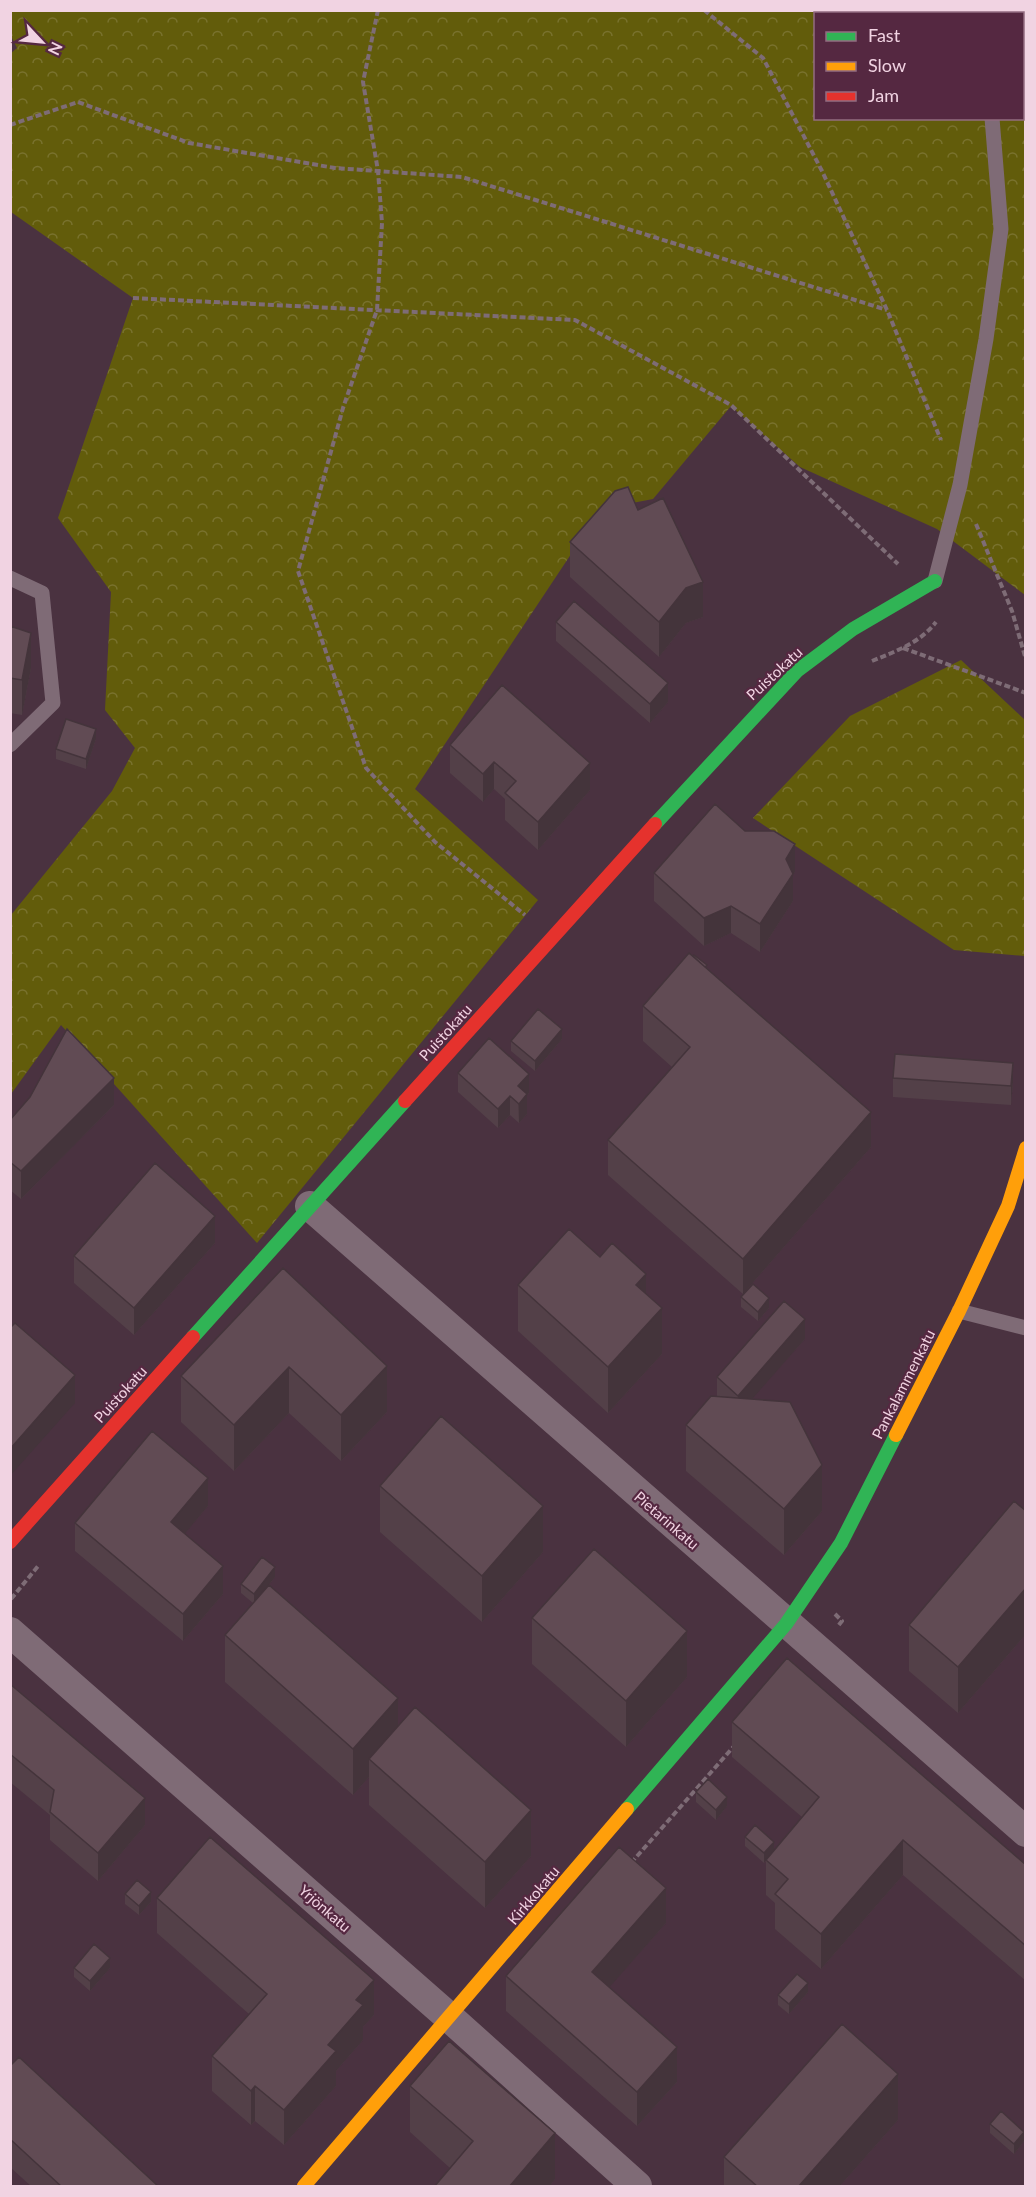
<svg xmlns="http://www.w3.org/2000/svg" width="1036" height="2197" viewBox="0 0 1036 2197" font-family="Lato,sans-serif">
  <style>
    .forest { fill: url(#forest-crowns); fill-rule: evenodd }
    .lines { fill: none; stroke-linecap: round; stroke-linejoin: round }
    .path { stroke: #7e6c76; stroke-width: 4; stroke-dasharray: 6 3; stroke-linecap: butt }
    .lane { stroke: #7f6b76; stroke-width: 15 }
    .street { stroke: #7f6b76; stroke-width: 30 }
    .fast { stroke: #30b455; stroke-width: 14 }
    .slow { stroke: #ff9f0a; stroke-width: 14 }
    .jam { stroke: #e5322d; stroke-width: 14 }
    .wall { fill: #534048 }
    .shaded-wall { fill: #44343b }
    .building { fill: #614b54; stroke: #44343b; stroke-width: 1.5 }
    .labels { text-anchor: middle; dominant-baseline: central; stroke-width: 4.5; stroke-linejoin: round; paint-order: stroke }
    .street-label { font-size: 15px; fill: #f1d3e2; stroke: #552841 }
  </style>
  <defs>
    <pattern id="forest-crowns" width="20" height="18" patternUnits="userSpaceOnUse" patternTransform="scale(1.5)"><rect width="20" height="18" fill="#625c0b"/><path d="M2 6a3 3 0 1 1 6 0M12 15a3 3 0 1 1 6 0" fill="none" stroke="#79722e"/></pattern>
  </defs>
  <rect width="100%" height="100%" fill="#4a3240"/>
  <path class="forest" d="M11,11H1025V595L937,529L800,467L731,406L653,499L601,509L415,789L538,900L257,1243L61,1025L11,1094V915L112,791L135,748L105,710L111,592L58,518L133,298L11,212L10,54L17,48L11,36ZM816,14H1022V118H816Z
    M961,660L1025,720V956L954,950L753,818L850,716Z"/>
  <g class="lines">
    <path class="path" d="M378,10L363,82L378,171L382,223L377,310L343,408L298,571L366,768L435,842L525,915
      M704,10L763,58L822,171L887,310L941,440
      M10,125L78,102L189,143L335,168L462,177L887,310
      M133,298L575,320L731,405L898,564
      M976,524L1012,611L1026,660
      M903,648L1026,693
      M872,661C896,651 920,643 936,622
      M11,1599L39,1565
      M835,1614L842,1621L838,1626
      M631,1863L735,1745"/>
    <path class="lane" d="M972,10L973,14
      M10,578L42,593L53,703L10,745
      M935,581L960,485L986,339L1001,229L992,118
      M959,1311L1026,1328"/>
    <path class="street" d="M310,1206L1026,1832
      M10,1632L450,2018L637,2186"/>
    <path class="fast" d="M655,824L797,671L853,629L935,581
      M193,1337L405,1101
      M627,1809L786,1624L841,1543L896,1435"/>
    <path class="slow" d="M896,1435L959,1311L1008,1206L1026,1148
      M304,2186L627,1809"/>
    <path class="jam" d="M405,1101L655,824
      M10,1542L193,1337"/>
  </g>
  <path class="wall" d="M638,510L703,617L686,623L659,657L570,577V542Z
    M556,622L668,702L650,723L556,641Z
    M10,626L31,668L22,715L10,713Z
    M96,739L86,769L56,759V749Z
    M450,745L590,790L538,850L505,820V799L494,789L483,802L450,773Z
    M745,831L795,872L793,875V901L760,952L731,933L704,946L654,901V873Z
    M707,968L871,1147L743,1294L608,1175V1140L672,1067L643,1041V1006Z
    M562,1039L535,1071L511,1051V1041Z
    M458,1073L529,1093L527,1095V1114L519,1123L510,1115L498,1128L458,1092Z
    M893,1078L1013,1082L1011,1105L893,1097Z
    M114,1105L21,1199L10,1190V1120Z
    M215,1243L134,1335L74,1283V1256Z
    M600,1257L646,1294L662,1354L608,1413L518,1331V1285Z
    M283,1268L387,1412L341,1461L289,1413L234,1471L181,1422V1376Z
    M741,1297L769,1308L758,1321L741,1307Z
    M805,1339L751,1399L822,1511L784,1555L686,1471V1425L717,1396V1377Z
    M380,1486L543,1552L482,1622L380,1532Z
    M208,1506L184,1534L223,1594L183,1641L75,1551V1523Z
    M1026,1511V1634L958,1713L909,1671V1625Z
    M275,1577L262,1594L398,1727L531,1856L485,1908L369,1805V1777L353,1795L225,1682V1635L253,1603L241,1593V1584Z
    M532,1618L687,1677L626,1747L532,1664Z
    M10,1684L145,1825L98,1881L50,1840V1815L10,1782Z
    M732,1722L1026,1865V1981L903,1875L821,1969L775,1929V1903L766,1895V1861L764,1863L745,1846V1837L774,1850L802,1817L732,1757Z
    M696,1792L727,1806L716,1820L696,1802Z
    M125,1894L151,1902L139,1915L125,1904Z
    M157,1898L374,2015L363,2027V2040L336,2071V2086L284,2145L255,2121L251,2125L212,2091V2056L249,2014L157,1933Z
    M666,1923L609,1987L677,2082L637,2126L506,2011V1976Z
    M74,1968H110L90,1991L74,1977Z
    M808,1992L789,2014L778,2005V1995Z
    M10,2066L159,2187H32L10,2167Z
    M410,2086L555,2179L549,2187H434L450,2168L410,2132Z
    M898,2120L839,2187H724V2157Z
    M990,2124L1024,2141L1014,2154L990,2133Z"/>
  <path class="shaded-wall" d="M703,582V617L686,623L659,657V622L686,588Z
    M31,633V668L22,715V680Z
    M668,683V702L650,723V704Z
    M96,729V739L86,769V759Z
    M494,762V789L483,802V774Z
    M590,763V790L538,850V822Z
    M795,844V872L793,875V901L760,952V924L786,859Z
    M731,906V933L704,946V918Z
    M562,1029V1039L535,1071V1061Z
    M1013,1063V1082L1011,1105V1086Z
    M529,1074V1093L527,1095V1114L519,1123L518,1086Z
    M114,1078V1105L21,1199V1171Z
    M510,1096V1115L498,1128V1109Z
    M871,1112V1147L743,1294V1259Z
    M215,1216V1243L134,1335V1308Z
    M646,1274V1320L636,1285Z
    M769,1298V1308L758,1321V1312Z
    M662,1308V1354L608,1413V1367Z
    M805,1319V1339L738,1415V1396Z
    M387,1366V1412L341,1461V1415Z
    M289,1367V1413L234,1471V1425Z
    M75,1375V1403L10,1476V1449Z
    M822,1465V1511L784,1555V1509Z
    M208,1478V1506L171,1550V1522Z
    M543,1506V1552L482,1622V1576Z
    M223,1566V1594L183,1641V1614Z
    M275,1567V1577L254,1604V1594Z
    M1026,1588V1634L958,1713V1667Z
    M687,1631V1677L626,1747V1701Z
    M398,1698V1744L369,1759V1777L353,1795V1749Z
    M727,1797V1806L716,1820V1810Z
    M145,1798V1825L98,1881V1853Z
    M531,1810V1856L485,1908V1862Z
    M903,1840V1875L821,1969V1934Z
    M774,1842V1851L764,1863V1853Z
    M666,1888V1923L592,2007V1972Z
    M151,1892V1902L139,1915V1906Z
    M110,1958V1968L90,1991V1981Z
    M374,1980V2015L363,2027V2040L336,2071V2086L284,2145V2110L328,2045L356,2000Z
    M808,1983V1992L789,2014V2004Z
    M677,2047V2082L637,2126V2092Z
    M898,2074V2120L839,2187H798Z
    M255,2086V2121L251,2125V2091Z
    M1024,2132V2141L1014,2154V2144Z
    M555,2133V2179L549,2187H509Z"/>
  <path class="building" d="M628,487L638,510L663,498L703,582L686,588L659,622L570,542L615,491Z
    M574,601L668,683L650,704L556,622Z
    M10,626L31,633L22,680L10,678Z
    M502,685L590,763L538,822L505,793L516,781L494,762L483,774L450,745Z
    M66,719L96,729L86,759L56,749Z
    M715,804L745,831H774L795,844L786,859L793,874L760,924L731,906L704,918L654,873Z
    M689,953L871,1112L743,1259L608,1140L690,1047L643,1006Z
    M694,955L707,965L705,967L693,956Z
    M538,1009L562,1029L535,1061L511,1041Z
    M67,1029L114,1078L21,1171L10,1162V1120L30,1097Z
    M489,1038L529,1074L518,1086L527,1094L519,1104L510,1096L498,1109L458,1073Z
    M895,1054L1013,1063L1011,1086L893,1078Z
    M155,1163L215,1216L134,1308L74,1256Z
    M569,1229L600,1257L612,1243L646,1274L636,1285L662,1308L608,1367L518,1285Z
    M283,1268L387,1366L341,1415L289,1367L234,1425L181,1376Z
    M753,1284L769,1298L758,1312L741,1297Z
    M784,1301L805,1319L738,1396L717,1377Z
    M15,1323L75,1375L10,1449V1328Z
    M711,1396L790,1402L822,1465L784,1509L686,1425Z
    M441,1416L543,1506L482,1576L380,1486Z
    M152,1431L208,1478L171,1522L223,1566L183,1614L75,1523Z
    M1014,1501L1026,1511V1588L958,1667L909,1625Z
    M594,1549L687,1631L626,1701L532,1618Z
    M262,1557L275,1567L254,1594L241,1584Z
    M269,1585L398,1698L353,1749L225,1635Z
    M787,1658L1026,1865V1946L903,1840L821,1934L775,1894L788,1879L766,1860L819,1797L732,1722Z
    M10,1684L145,1798L98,1853L50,1812L54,1790L10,1754Z
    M415,1707L531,1810L485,1862L369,1759Z
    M708,1779L727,1797L716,1810L696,1792Z
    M755,1825L774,1842L764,1853L745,1837Z
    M210,1837L374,1980L356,2000L363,2005L328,2045L336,2051L284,2110L255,2086L251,2091L212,2056L267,1994L157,1898Z
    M619,1847L666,1888L592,1972L677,2047L637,2092L506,1976Z
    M137,1880L151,1892L139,1906L125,1894Z
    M94,1944L110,1958L90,1981L74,1968Z
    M797,1974L808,1983L789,2004L778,1995Z
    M842,2024L898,2074L798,2187H758L724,2157Z
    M449,2041L555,2133L509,2187H434L473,2141L410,2086Z
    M19,2057L159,2187H62L10,2139V2066Z
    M1001,2111L1024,2132L1014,2144L990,2124Z"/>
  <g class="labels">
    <g class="street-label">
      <text transform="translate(774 673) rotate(-43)">Puistokatu</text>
      <text transform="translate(445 1032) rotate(-48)">Puistokatu</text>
      <text transform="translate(903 1384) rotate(-63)">Pankalammenkatu</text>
      <text transform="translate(120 1394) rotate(-48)">Puistokatu</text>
      <text transform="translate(667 1520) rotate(41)">Pietarinkatu</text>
      <text transform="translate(533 1895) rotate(-50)">Kirkkokatu</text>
      <text transform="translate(325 1908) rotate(41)">Yrjönkatu</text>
    </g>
  </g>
  <rect width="1036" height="2197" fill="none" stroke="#f1d3e2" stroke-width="24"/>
  <rect x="814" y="12" width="210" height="108" fill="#552841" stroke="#936c81" stroke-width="1.5"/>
  <rect x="826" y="32" width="30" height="9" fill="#30b455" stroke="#936c81" stroke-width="1.5"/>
  <text x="868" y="42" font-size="18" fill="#f1d3e2">Fast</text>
  <rect x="826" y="62" width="30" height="9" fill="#ff9f0a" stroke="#936c81" stroke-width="1.5"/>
  <text x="868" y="72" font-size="18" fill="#f1d3e2">Slow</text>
  <rect x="826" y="92" width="30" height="9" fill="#e5322d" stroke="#936c81" stroke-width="1.5"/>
  <text x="868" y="102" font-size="18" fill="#f1d3e2">Jam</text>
  <g transform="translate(42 42) rotate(116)" stroke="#552841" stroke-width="4.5" paint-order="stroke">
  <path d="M0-4.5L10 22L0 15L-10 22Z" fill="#f1d3e2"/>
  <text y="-9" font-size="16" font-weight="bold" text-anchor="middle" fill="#f1d3e2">N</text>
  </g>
</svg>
